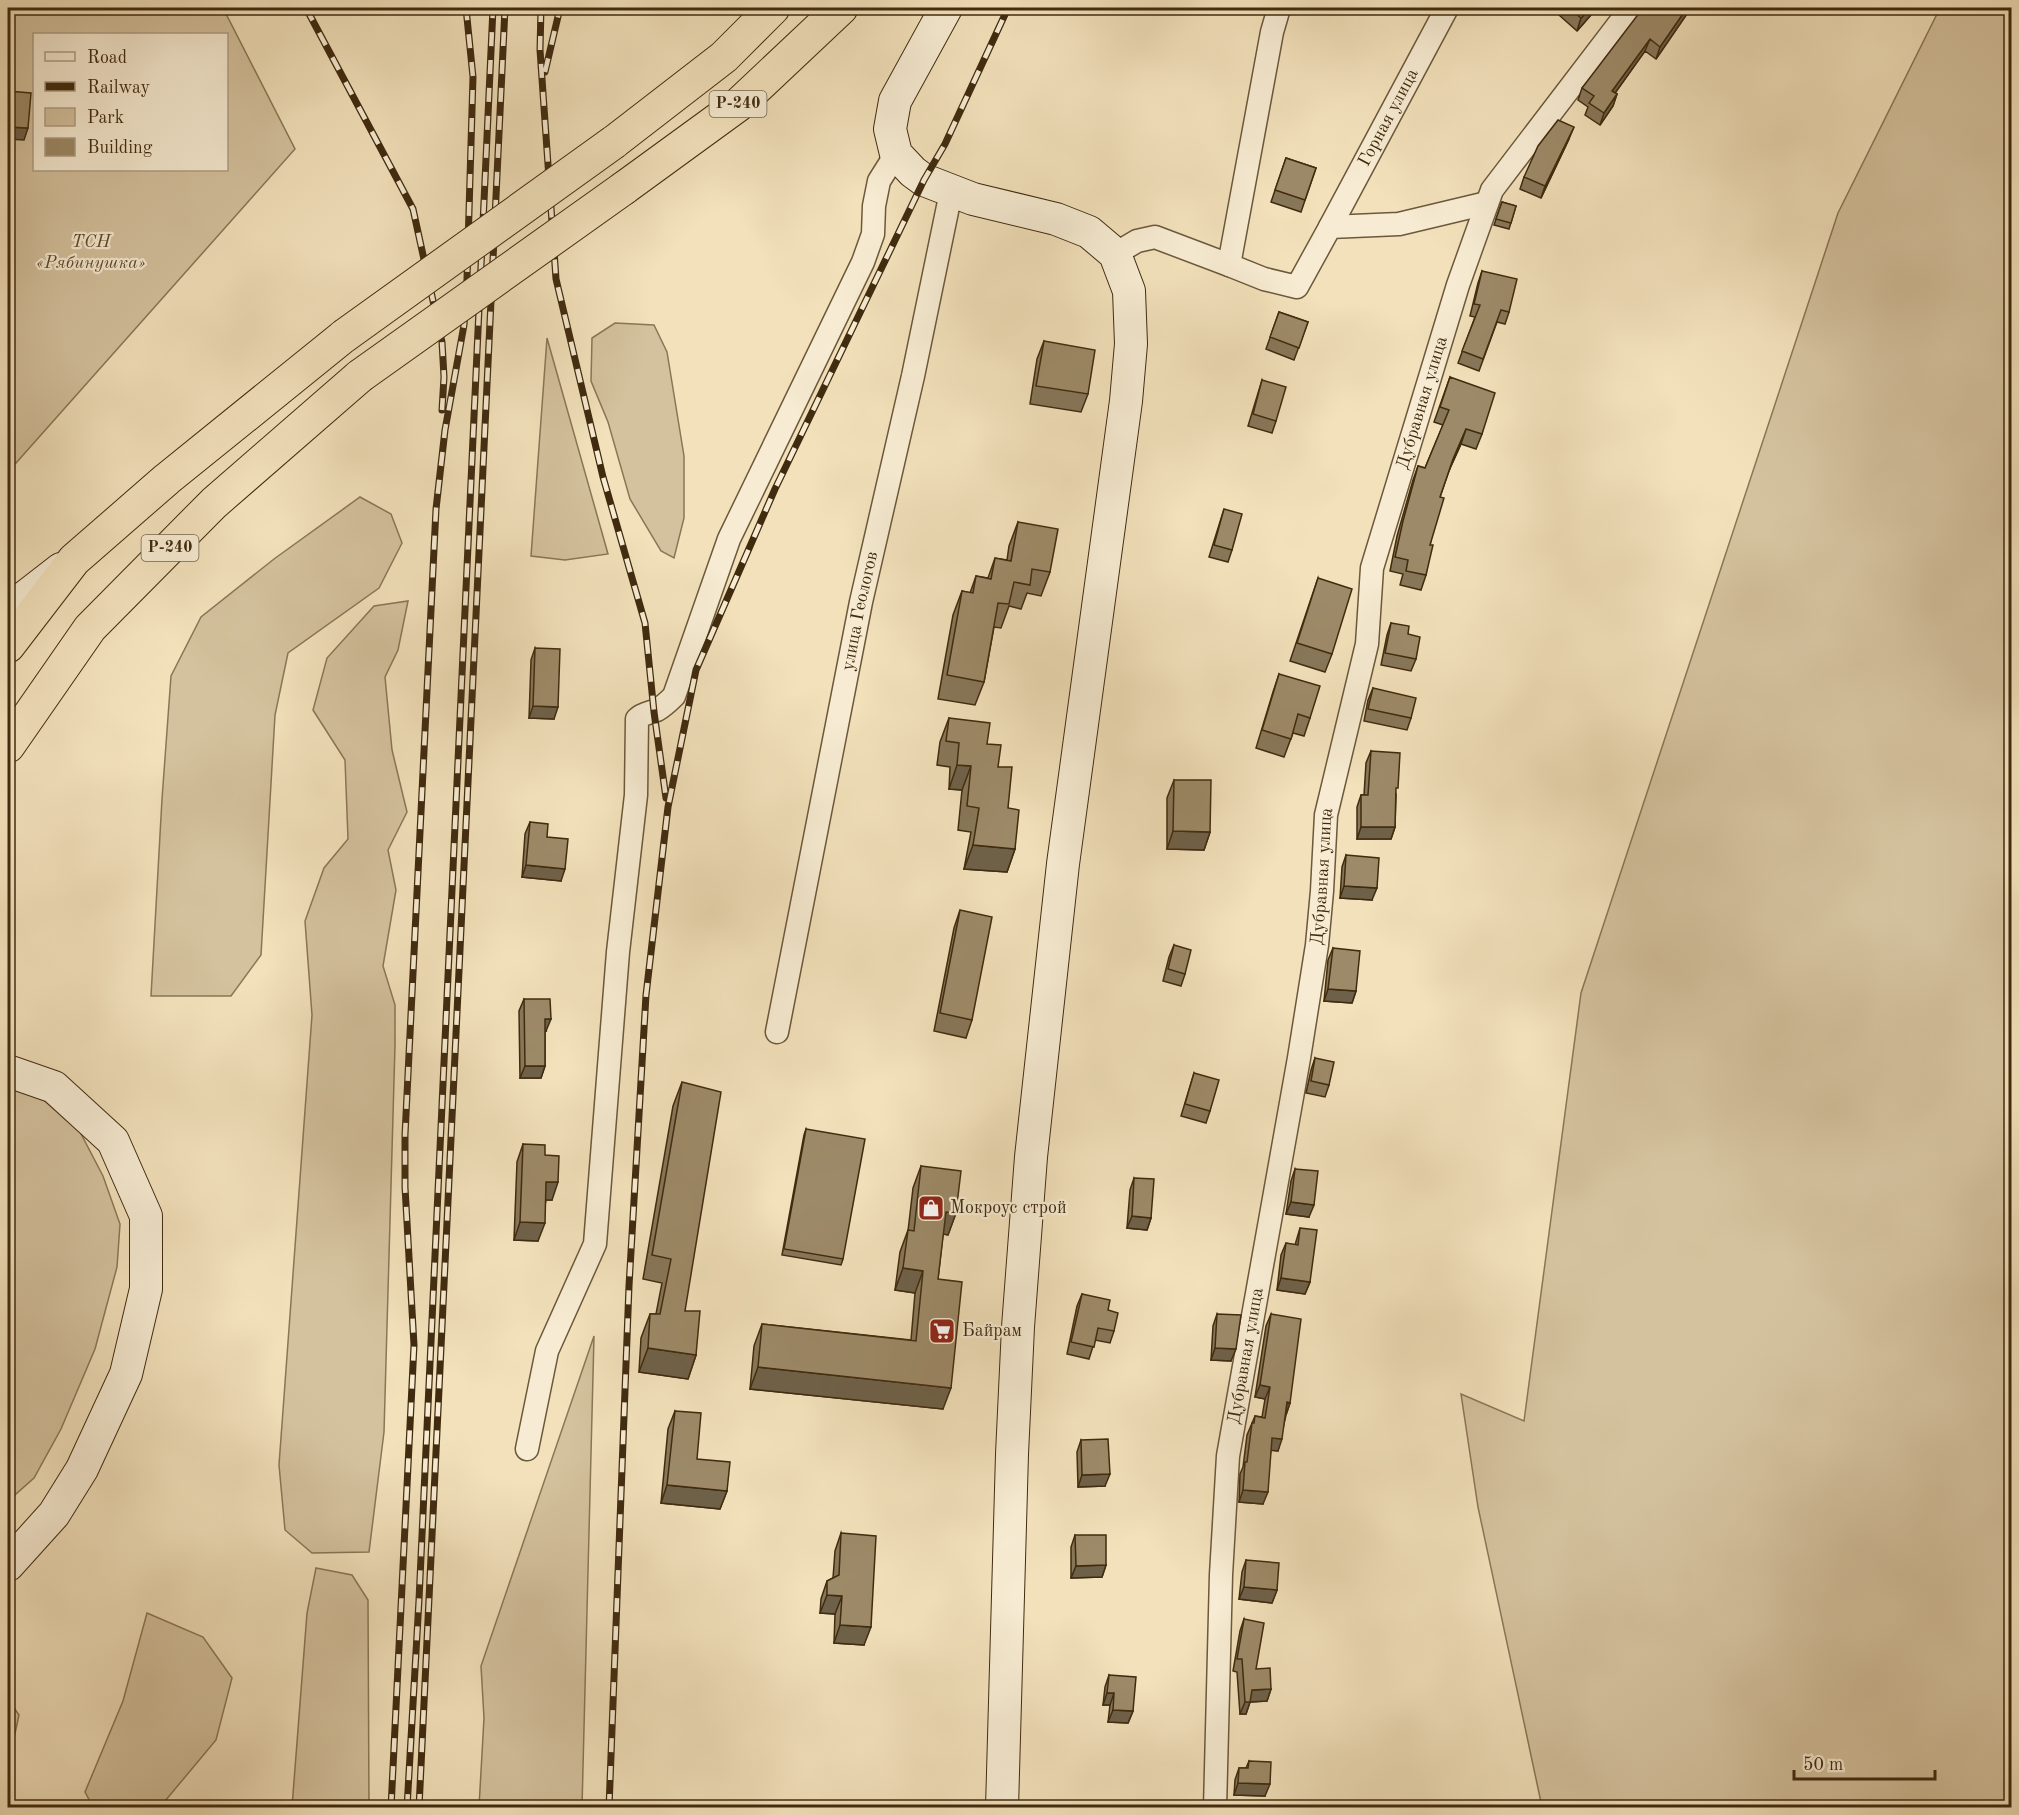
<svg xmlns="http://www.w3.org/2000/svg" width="2019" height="1815" viewBox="0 0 2019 1815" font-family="'Old Standard TT',serif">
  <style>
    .green { fill: #d4c29e; stroke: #8a7656; stroke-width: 1.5; fill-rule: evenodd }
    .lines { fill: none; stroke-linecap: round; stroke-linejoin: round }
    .minor-casing { stroke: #6c583a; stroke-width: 25 }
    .secondary-casing { stroke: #402b0f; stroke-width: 34 }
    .trunk-casing { stroke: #402b0f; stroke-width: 35 }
    .minor { stroke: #f7ecd3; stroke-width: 22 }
    .secondary { stroke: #f7ecd3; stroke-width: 32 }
    .trunk { stroke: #f2e1bb; stroke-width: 33 }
    .rail-casing { stroke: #402b0f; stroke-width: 7 }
    .rail { stroke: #f7ecd3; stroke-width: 4.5; stroke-dasharray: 14; stroke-linecap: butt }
    .trunk-bridge-casing { stroke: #402b0f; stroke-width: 35; stroke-linecap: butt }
    .trunk-bridge { stroke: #f2e1bb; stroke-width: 33 }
    .wall { fill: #877759; stroke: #402b0f; stroke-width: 1.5 }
    .shaded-wall { fill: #6e6149; stroke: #402b0f; stroke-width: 1.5 }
    .building { fill: #9d8a68; stroke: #402b0f; stroke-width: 1.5 }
    .labels { text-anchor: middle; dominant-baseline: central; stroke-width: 4.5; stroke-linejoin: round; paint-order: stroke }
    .shield { fill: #f7ecd3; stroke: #77654a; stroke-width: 1.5 }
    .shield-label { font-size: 16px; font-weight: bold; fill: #402b0f }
    .street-label { font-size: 18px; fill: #402b0f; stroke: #f7ecd3 }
    .park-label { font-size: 18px; font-style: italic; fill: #5e492c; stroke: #f7ecd3 }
    .poi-label { font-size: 18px; fill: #402b0f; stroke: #f7ecd3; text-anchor: start }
  </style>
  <rect width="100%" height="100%" fill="#f2e1bb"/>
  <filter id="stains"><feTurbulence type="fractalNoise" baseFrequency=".00333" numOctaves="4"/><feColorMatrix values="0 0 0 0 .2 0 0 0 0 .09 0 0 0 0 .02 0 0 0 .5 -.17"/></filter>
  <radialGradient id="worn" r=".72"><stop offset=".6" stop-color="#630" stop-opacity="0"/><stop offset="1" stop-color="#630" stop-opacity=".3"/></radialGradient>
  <path class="green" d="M8,8H223L295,149L8,472ZM34,34H226V170H34Z
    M1940,8H2012L2011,1807H1542L1478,1507L1461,1394L1524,1421L1581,993L1838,213Z
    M615,323L654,325L667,352L684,456V518L674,558L661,551L630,499L608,422L591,381L592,338Z
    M547,338L608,554L565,560L531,556Z
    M360,497L391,514L402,543L379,588L288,653L275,715L261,955L231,996H151L162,799L171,676L201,617L274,559Z
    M408,601L398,650L385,677L392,750L407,812L388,850L396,890L383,966L395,1005V1045L384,1432L369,1552L312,1553L285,1530L279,1465L312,1015L305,921L324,868L348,839L345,760L313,710L327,658L374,606Z
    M8,1084L39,1096L80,1132L103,1176L120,1224L117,1267L95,1349L61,1429L34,1478L8,1501Z
    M594,1336L582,1807H479L484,1718L481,1666Z
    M316,1568L352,1575L368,1600L369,1807H292L307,1613Z
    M147,1613L203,1637L232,1678L216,1740L160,1807H93L85,1792L123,1701Z
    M8,1699L19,1715L8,1766Z"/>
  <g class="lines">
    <defs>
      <g id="minor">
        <path id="s1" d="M1330,227L1447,8"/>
        <path d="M1115,254L1137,241L1155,237L1229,265L1272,32L1279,8"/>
        <path d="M1229,265L1264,279L1297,287L1330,227L1399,224L1487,203"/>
        <path id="s2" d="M777,1032L861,602L913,376L951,192"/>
        <path d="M527,1449L547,1351L595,1244L618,952L636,795L637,719C643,713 650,713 657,710C664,706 669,701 674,696L729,539L863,262L873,234L874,206L879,181L896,154"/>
        <path id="s3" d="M1215,1808L1221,1575L1228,1456L1299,1058L1317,945L1322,891L1326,815L1367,644L1372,568L1458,285L1492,190L1631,8"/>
      </g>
      <path id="secondary" d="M946,8L895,101L890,129L896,154L913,172L924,180L973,199L1056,219L1089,232L1115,254L1129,291L1131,344L1126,401L1063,864L1031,1157L1018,1327L1012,1454L1002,1808
        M8,610L61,569
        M8,1071L54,1087L113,1141L146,1216V1289L126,1374L82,1469L54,1514L8,1565"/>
      <path id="trunk" d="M614,142L724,57L773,8
        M624,188L738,105L841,8
        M8,646L74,560L167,479L344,336
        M8,746L90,628L214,503L360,376"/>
    </defs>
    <use href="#minor" class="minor-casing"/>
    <use href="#secondary" class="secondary-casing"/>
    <use href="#trunk" class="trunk-casing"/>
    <use href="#minor" class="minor"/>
    <use href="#secondary" class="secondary"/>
    <use href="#trunk" class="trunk"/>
    <defs>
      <path id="rail" d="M306,8L413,209L442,342L444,377L442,410
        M541,8L540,50L556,279L603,477L645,623L654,712L666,798
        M545,72L560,8
        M391,1808L414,1345L405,1187V1135L436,509L445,430L464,325L467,279L473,77L466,8
        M407,1808L419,1600L493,8
        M419,1808L505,8
        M609,1808L629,1286L646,995L668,807L696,670L775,489L924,180L945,144L1008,8"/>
    </defs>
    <use href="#rail" class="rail-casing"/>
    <use href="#rail" class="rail"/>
    <defs>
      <path id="trunk-bridge" d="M344,336L614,142
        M360,376L624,188"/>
    </defs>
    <use href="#trunk-bridge" class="trunk-bridge-casing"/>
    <use href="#trunk-bridge" class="trunk-bridge"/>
  </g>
  <path class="wall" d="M1364,8H1390L1389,12Z
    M1561,8H1597L1577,31L1559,15Z
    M1648,8H1691L1656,59L1645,51L1615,93L1617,94L1613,106L1600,125L1585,115L1588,107L1578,100L1582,88Z
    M1746,8H1757L1756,11Z
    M1569,139L1541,198L1520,189L1524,177Z
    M1286,158L1316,168L1301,212L1271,202Z
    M1502,202L1516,206L1509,229L1494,225Z
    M1482,271L1509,312L1505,324L1497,322L1479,371L1458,363L1475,317L1470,316L1478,283Z
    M1279,312L1308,322L1294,360L1266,349Z
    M1044,341L1088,394L1081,412L1030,404L1037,359Z
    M1450,377L1482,434L1476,449L1461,444L1450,468L1440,497L1430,545L1426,575L1421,590L1400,585L1403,574L1390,571L1397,536L1413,480L1418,466L1425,468L1443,425L1434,422Z
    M1262,380L1276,421L1272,433L1248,426Z
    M1224,509L1232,550L1228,562L1209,557Z
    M1018,522L1050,572L1041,596L1027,593L1021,609L1009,606L1001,628L994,627L984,682L975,705L938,699L953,615L962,591L970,593L976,576L988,578L995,558L1007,560L1009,546Z
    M1318,578L1332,654L1325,672L1290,661Z
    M1391,623L1408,634L1416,659L1411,671L1381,665L1387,635Z
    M535,648L554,719L529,718L531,660Z
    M1279,674L1310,718L1304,736L1293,733L1284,757L1256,748L1273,692Z
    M1373,688L1411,718L1407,730L1364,721L1368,700Z
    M949,718L987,744L998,767L1008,808L1015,849L1007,872L964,869L971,832L958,830L962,790L949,789L950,767L937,765L940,742Z
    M1371,751L1396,794L1395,827L1391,839H1357V807L1361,795H1364L1366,763Z
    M1174,780L1210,832L1204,850L1167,849V798Z
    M530,822L547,837L561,881L522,877L525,834Z
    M1346,855L1372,900L1340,898L1342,867Z
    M960,910L972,1020L966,1038L934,1031L954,928Z
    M1174,945L1185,974L1181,986L1163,981L1169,957Z
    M1333,948L1356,991L1352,1003L1324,1001L1328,960Z
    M524,999L546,1031H545V1066L541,1078H520L519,1011Z
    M1315,1058L1329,1085L1325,1097L1306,1093L1311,1070Z
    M1194,1073L1210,1111L1206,1123L1181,1116Z
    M682,1082L685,1311L696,1355L688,1379L639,1372L641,1338L650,1314H656L662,1283L643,1279L673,1106Z
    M806,1129L843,1259L841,1265L782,1255L804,1135Z
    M523,1144L545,1155L552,1200H546L538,1241L514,1240L517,1162Z
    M921,1166L956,1213L948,1235L943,1234L938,1279L943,1409L750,1389L754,1346L762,1324L911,1340L915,1293L895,1290L900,1252L908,1230V1231L913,1188Z
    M1295,1169L1309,1217L1286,1214L1291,1181Z
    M1134,1178L1151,1218L1147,1230L1127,1228L1130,1190Z
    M1300,1228L1310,1282L1305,1294L1277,1290L1281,1255L1286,1243L1295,1245Z
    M1082,1294L1108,1310L1114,1331L1110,1343L1095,1340L1089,1359L1067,1354L1077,1306Z
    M1217,1314L1231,1361L1211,1360L1213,1326Z
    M1271,1314L1290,1403L1286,1415L1278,1451L1271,1450L1263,1504L1239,1502L1240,1474L1243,1467L1247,1435L1255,1416L1262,1417L1265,1399L1255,1397L1266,1326Z
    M675,1411L697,1459L727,1491L720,1509L661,1503L668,1429Z
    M1081,1440L1105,1486L1078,1487L1077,1452Z
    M841,1533L864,1645L834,1643L835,1614L820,1613L821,1599L827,1581L833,1578L835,1551Z
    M1075,1535L1106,1565L1102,1577L1071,1578V1547Z
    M1246,1560L1277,1590L1272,1603L1239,1599L1242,1572Z
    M1244,1619L1256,1669L1271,1689L1267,1701L1250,1702L1246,1714H1240L1237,1672L1233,1671L1240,1631Z
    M1109,1675L1133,1711L1128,1723L1108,1722L1110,1705H1103L1105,1687Z
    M1249,1761L1265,1796L1234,1795L1235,1780L1239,1768H1246Z"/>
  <path class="shaded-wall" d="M1591,8H1597L1577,31L1581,18Z
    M1687,8H1691L1656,59L1660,47Z
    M1650,39L1645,51L1608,103L1612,91Z
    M1617,94L1613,106L1600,125L1604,113Z
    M8,127L28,128L24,140L8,139Z
    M1574,127L1569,139L1541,198L1545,186Z
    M1466,429L1461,444L1448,473L1453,459Z
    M533,706L558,707L554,719L529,718Z
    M957,765L971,766L962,790L949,789Z
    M1361,827H1395L1391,839H1357Z
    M1173,831L1210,832L1204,850L1167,849Z
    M973,845L1015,849L1007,872L964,869Z
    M526,865L565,869L561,881L522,877Z
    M1344,886L1377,888L1372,900L1340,898Z
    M1328,989L1356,991L1352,1003L1324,1001Z
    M545,1019H551L546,1031H541Z
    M525,1066H545L541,1078H520Z
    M546,1182H558L552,1200H540Z
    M1291,1202L1314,1205L1309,1217L1286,1214Z
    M946,1212L956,1213L948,1235L938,1233Z
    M1132,1216L1151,1218L1147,1230L1127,1228Z
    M520,1222L545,1223L538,1241L514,1240Z
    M903,1268L923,1271L915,1293L895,1290Z
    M1281,1278L1310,1282L1305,1294L1277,1290Z
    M648,1348L696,1355L688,1379L639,1372Z
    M1215,1348L1236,1349L1231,1361L1211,1360Z
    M758,1367L951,1388L943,1409L750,1389Z
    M1260,1385L1270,1387L1265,1399L1255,1397Z
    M1287,1402L1290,1403L1286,1415Z
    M1272,1438L1282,1439L1278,1451L1268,1450Z
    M1110,1474L1105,1486L1078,1487L1082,1475Z
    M667,1485L727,1491L720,1509L661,1503Z
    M1243,1490L1268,1492L1263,1504L1239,1502Z
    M1106,1565L1102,1577L1071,1578L1076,1566Z
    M1244,1587L1277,1590L1272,1603L1239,1599Z
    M827,1595L842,1596L835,1614L820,1613Z
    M840,1625L871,1627L864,1645L834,1643Z
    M1271,1689L1267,1701L1250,1702L1246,1714H1240L1245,1702L1252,1690Z
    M1107,1693H1114L1110,1705H1103Z
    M1113,1710L1133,1711L1128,1723L1108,1722Z
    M1238,1783L1270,1784L1265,1796L1234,1795Z"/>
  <path class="building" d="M1569,8H1591L1581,18Z
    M1643,8L1646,10L1648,8H1687L1660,47L1650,39L1612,91L1617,94L1604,113L1589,103L1594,96L1582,88Z
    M8,91L31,93L28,128L8,127Z
    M1558,120L1574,127L1545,186L1524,177L1538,146Z
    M1286,158L1316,168L1305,200L1275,190Z
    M1502,202L1516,206L1511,223L1496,219Z
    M1482,271L1517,279L1509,312L1501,310L1483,359L1462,351L1480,305L1474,304Z
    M1279,312L1308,322L1299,348L1270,337Z
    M1044,341L1095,350L1088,394L1036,386Z
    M1450,377L1495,393L1482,434L1466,429L1453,459L1440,497L1444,498L1430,545H1433L1426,575L1406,571L1408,560L1395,557L1403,521L1418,466L1425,468L1449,410L1440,407Z
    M1262,380L1286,387L1276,421L1253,414Z
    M1224,509L1242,514L1232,550L1214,545Z
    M1018,522L1058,529L1050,572L1032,569L1030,585L1014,582L1009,604L998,603L984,682L947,675L962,591L973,593L976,576L991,579L995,558L1011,561Z
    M1318,578L1352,589L1332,654L1297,643Z
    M1391,623L1409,626L1408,634L1420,637L1416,659L1385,653Z
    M535,648L560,649L558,707L533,706Z
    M1279,674L1320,686L1310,718L1298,714L1291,739L1262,730Z
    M1373,688L1416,698L1411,718L1368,709Z
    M949,718L990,723L987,744L1001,745L998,767H1012L1008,808L1019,810L1015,849L973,845L979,808L967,806L971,766L957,765L959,743L946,741Z
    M1371,751L1400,753L1398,788H1396L1395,827H1361V795H1368Z
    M1174,780H1211L1210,832L1173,831Z
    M530,822L548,824L547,837L568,839L565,869L526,865Z
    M1346,855L1379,858L1377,888L1344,886Z
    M960,910L992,917L972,1020L940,1013Z
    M1174,945L1191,950L1185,974L1168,969Z
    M1333,948L1360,951L1356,991L1328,989Z
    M524,999H550L551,1019H545V1066H525Z
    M1315,1058L1334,1062L1329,1085L1311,1081Z
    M1194,1073L1219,1080L1210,1111L1185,1104Z
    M682,1082L721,1092L685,1311H700L696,1355L648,1348L650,1314H660L671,1259L652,1255Z
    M806,1129L865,1139L843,1259L784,1249Z
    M523,1144L545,1145V1155L559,1156L558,1182H546L545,1223L520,1222Z
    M921,1166L961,1171L956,1213L946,1212L938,1279L962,1282L951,1388L758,1367L762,1324L916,1341L923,1271L903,1268L908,1230L914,1231Z
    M1295,1169L1318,1171L1314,1205L1291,1202Z
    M1134,1178L1154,1179L1151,1218L1132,1216Z
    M1300,1228L1317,1230L1310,1282L1281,1278L1286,1243L1298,1245Z
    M1082,1294L1110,1300L1108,1310L1118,1313L1114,1331L1098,1328L1094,1347L1071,1342Z
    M1217,1314L1241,1315L1236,1349L1215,1348Z
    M1271,1314L1301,1319L1290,1403L1287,1402L1282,1439L1272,1438L1268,1492L1243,1490L1245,1462H1247L1252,1423H1254L1255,1416L1265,1418L1270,1387L1260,1385Z
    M675,1411L701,1413L697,1459L730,1462L727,1491L667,1485Z
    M1108,1439L1110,1474L1082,1475L1081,1440Z
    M841,1533L876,1536L871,1627L840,1625L842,1596L827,1595V1581L839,1575Z
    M1075,1535H1106V1565L1076,1566Z
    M1246,1560L1279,1563L1277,1590L1244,1587Z
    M1244,1619L1264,1623L1256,1669L1270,1668L1271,1689L1252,1690L1250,1702H1245L1242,1659H1237Z
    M1109,1675L1136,1677L1133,1711L1113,1710L1114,1693H1107Z
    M1249,1761L1271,1762L1270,1784L1238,1783L1239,1768H1248Z"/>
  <defs>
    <symbol id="shop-square" viewBox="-11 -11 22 22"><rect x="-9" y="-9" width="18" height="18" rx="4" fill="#8f2418" stroke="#f7ecd3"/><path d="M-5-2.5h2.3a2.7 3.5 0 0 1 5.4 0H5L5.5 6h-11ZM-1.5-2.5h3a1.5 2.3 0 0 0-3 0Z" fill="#fff"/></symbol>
    <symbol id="supermarket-square" viewBox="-11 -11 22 22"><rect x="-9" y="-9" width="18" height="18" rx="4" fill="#8f2418" stroke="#f7ecd3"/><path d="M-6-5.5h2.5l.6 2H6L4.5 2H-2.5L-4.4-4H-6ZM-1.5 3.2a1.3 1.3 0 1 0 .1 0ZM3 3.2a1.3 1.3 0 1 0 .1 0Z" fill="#fff"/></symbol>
  </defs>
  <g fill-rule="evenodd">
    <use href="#shop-square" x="916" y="1193" width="30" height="30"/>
    <use href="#supermarket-square" x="927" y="1316" width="30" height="30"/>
  </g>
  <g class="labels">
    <g class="shield">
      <rect x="709.5" y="91" width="57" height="26" rx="4.5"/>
      <rect x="141.5" y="535" width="57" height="26" rx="4.5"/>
    </g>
    <g class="shield-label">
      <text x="738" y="104">Р-240</text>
      <text x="170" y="548">Р-240</text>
    </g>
    <g class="street-label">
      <text stroke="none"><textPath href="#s1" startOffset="124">Горная улица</textPath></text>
      <text stroke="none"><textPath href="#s3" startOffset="1426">Дубравная улица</textPath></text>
      <text stroke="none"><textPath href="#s2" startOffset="429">улица Геологов</textPath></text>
      <text stroke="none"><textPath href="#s3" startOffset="940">Дубравная улица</textPath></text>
      <text stroke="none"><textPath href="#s3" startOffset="454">Дубравная улица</textPath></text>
    </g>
    <g class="park-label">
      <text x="91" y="242">ТСН<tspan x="91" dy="21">«Рябинушка»</tspan></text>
    </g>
    <g class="poi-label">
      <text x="950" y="1208">Мокроус строй</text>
      <text x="962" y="1331">Байрам</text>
    </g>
  </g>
  <rect width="2019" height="1815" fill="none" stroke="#f2e1bb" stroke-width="30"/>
  <rect x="9" y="9" width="2001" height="1797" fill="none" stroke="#402b0f" stroke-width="3"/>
  <rect x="15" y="15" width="1989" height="1785" fill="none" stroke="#402b0f" stroke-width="1.5"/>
  <rect x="33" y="33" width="195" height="138" fill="#f7ecd3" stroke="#ae9f85" stroke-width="1.5"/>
  <rect x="45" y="52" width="30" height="9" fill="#f7ecd3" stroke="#ae9f85" stroke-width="1.5"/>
  <text x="87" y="63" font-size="18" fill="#402b0f">Road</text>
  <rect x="45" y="82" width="30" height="9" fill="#402b0f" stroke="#ae9f85" stroke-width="1.5"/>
  <text x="87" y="93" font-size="18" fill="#402b0f">Railway</text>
  <rect x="45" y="108" width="30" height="18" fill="#d4c29e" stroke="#ae9f85" stroke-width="1.5"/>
  <text x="87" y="123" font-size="18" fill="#402b0f">Park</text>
  <rect x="45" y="138" width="30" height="18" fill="#9d8a68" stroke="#ae9f85" stroke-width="1.5"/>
  <text x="87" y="153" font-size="18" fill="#402b0f">Building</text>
  <path d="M1794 1770v9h141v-9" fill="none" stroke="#402b0f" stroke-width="3"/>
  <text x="1803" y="1770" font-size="18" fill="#402b0f" stroke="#f7ecd3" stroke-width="4.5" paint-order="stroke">50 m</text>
  <rect width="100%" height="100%" filter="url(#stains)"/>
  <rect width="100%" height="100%" fill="url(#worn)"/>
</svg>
